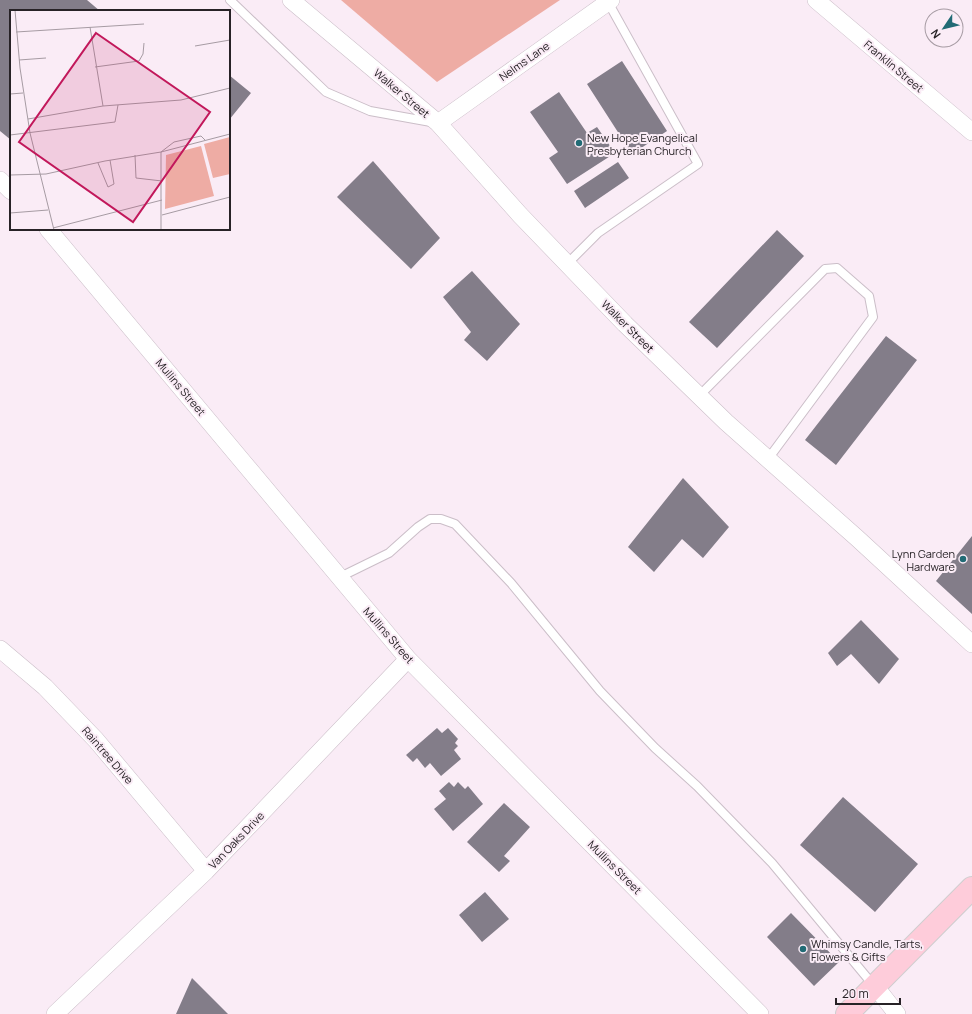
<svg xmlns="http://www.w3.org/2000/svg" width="972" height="1014" viewBox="0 0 972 1014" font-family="Manrope,sans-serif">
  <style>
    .grass { fill: #eeaca4 }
    .building { fill: #837d89 }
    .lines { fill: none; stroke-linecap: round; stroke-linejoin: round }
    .service-casing { stroke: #cbbec8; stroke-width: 10 }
    .minor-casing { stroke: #cbbec8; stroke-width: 18 }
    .primary-casing { stroke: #cfcecf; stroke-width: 24 }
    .service { stroke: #fff; stroke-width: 8 }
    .minor { stroke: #fff; stroke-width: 17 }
    .primary { stroke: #feccda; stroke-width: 22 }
    .poi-dot { fill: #216b75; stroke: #faecf6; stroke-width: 1.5 }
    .labels { text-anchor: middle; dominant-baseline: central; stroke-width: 4; stroke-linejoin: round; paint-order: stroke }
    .street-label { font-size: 11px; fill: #272226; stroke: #faecf6 }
    .poi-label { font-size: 11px; fill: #272226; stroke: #faecf6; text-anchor: start }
    .inset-road { fill: none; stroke: #a69ba3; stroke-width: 1 }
    .view { fill: #c2185b; fill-opacity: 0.15; stroke: #c2185b; stroke-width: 2 }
    .inset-edge { fill: none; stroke: #272226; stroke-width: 2 }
  </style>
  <rect width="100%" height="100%" fill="#faecf6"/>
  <path class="grass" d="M341,0H560L437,82Z"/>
  <path class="building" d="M0,0H87L100,11H11V140L0,131Z
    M622,61L667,131L632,154L587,84Z
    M229,75L251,93L229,120Z
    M559,92L587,133L597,127L615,153L567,184L549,158L558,152L530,112Z
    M373,161L440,238L411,269L337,197Z
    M618,162L629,178L585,208L574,191Z
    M777,230L804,256L717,348L689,322Z
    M472,271L520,324L487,361L464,340L471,332L443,297Z
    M886,336L917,360L836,465L805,440Z
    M683,478L729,527L703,558L682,539L654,572L628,547Z
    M972,536V614L936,581Z
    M861,620L899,659L879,684L851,654L837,666L828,653Z
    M437,728L442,733L448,728L458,739L455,743L458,746L454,750L461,759L441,776L430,763L425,768L417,758L413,762L406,755Z
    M449,782L454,787L458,782L465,789L468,786L483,804L453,831L434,809L446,799L439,791Z
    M843,797L918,864L875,912L800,845Z
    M504,803L530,827L504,856L510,861L499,872L467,842Z
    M485,892L509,919L482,942L459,915Z
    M791,913L839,962L814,986L767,937Z
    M192,978L228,1014H176Z"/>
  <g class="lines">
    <defs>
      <path id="service" d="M230,0L326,92L370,111L431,122
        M567,264L598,233L698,164L608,2
        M699,396L825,269L837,268L869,296L873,317L768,459
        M340,577L389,553L418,527L430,519H441L455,524L511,583L600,691L655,748L697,786L772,863L874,986"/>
      <path id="minor" d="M291,0L438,123L520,215L625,324L726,422L857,538L972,644
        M816,0L972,132
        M438,123L611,0
        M0,180L11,191
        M48,229L408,659L760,1014
        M0,649L45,687L96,740L206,871
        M875,986L897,1014
        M55,1014L206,871L408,659"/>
      <path id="primary" d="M847,1014L972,888"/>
    </defs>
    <use href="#service" class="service-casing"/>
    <use href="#minor" class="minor-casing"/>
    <use href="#primary" class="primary-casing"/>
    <use href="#service" class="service"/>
    <use href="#minor" class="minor"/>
    <use href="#primary" class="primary"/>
  </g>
  <g class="poi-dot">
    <circle cx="579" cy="143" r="4"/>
    <circle cx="963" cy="559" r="4"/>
    <circle cx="803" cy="949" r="4"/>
  </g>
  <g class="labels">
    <g class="street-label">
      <text transform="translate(524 61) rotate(-35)">Nelms Lane</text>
      <text transform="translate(894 66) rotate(40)">Franklin Street</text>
      <text transform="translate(402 93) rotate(40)">Walker Street</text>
      <text transform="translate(628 326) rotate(45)">Walker Street</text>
      <text transform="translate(181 387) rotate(50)">Mullins Street</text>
      <text transform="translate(389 635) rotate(49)">Mullins Street</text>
      <text transform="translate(108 755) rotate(49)">Raintree Drive</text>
      <text transform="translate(236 840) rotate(-46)">Van Oaks Drive</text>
      <text transform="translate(615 867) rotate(45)">Mullins Street</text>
    </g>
    <g class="poi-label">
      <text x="587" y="137">New Hope Evangelical<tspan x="587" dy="13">Presbyterian Church</tspan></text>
      <text x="955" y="553" text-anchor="end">Lynn Garden<tspan x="955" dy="13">Hardware</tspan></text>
      <text x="811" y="943">Whimsy Candle, Tarts,<tspan x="811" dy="13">Flowers &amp; Gifts</tspan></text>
    </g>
  </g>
  <g transform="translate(10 10)">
    <rect width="220" height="220" fill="#faecf6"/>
    <path d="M220,127V164L203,168L194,134ZM191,136L204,186L155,199L156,145Z" fill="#eeaca4"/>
    <path class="inset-road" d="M5,0L10,58L20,123L44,220M80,17L93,96M6,22L134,14M185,36L220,30M9,50L36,48M85,57L129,51L133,44L134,33M0,84L13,83M18,109L93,96L171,90L220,78M0,125L105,112L108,95M125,145L126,168L152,171M88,153L98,177L104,174L100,150M0,165L36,164L95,151L151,142L220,124M0,203L38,200M152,205L220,187M43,218L152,190M151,220V142L164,132L191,126L195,130"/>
    <path class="view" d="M86,23L200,102L123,212L9,132Z"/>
    <rect width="220" height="220" class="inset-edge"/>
  </g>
  <g transform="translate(944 28) rotate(235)"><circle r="19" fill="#faecf6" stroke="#a69ba3"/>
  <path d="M0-3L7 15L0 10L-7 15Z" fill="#216b75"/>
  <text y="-6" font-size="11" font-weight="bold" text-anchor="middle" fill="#272226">N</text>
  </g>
  <path d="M836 998v6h64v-6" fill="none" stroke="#272226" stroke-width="2"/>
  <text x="842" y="998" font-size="12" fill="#272226" stroke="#faecf6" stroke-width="3" paint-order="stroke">20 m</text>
</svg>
